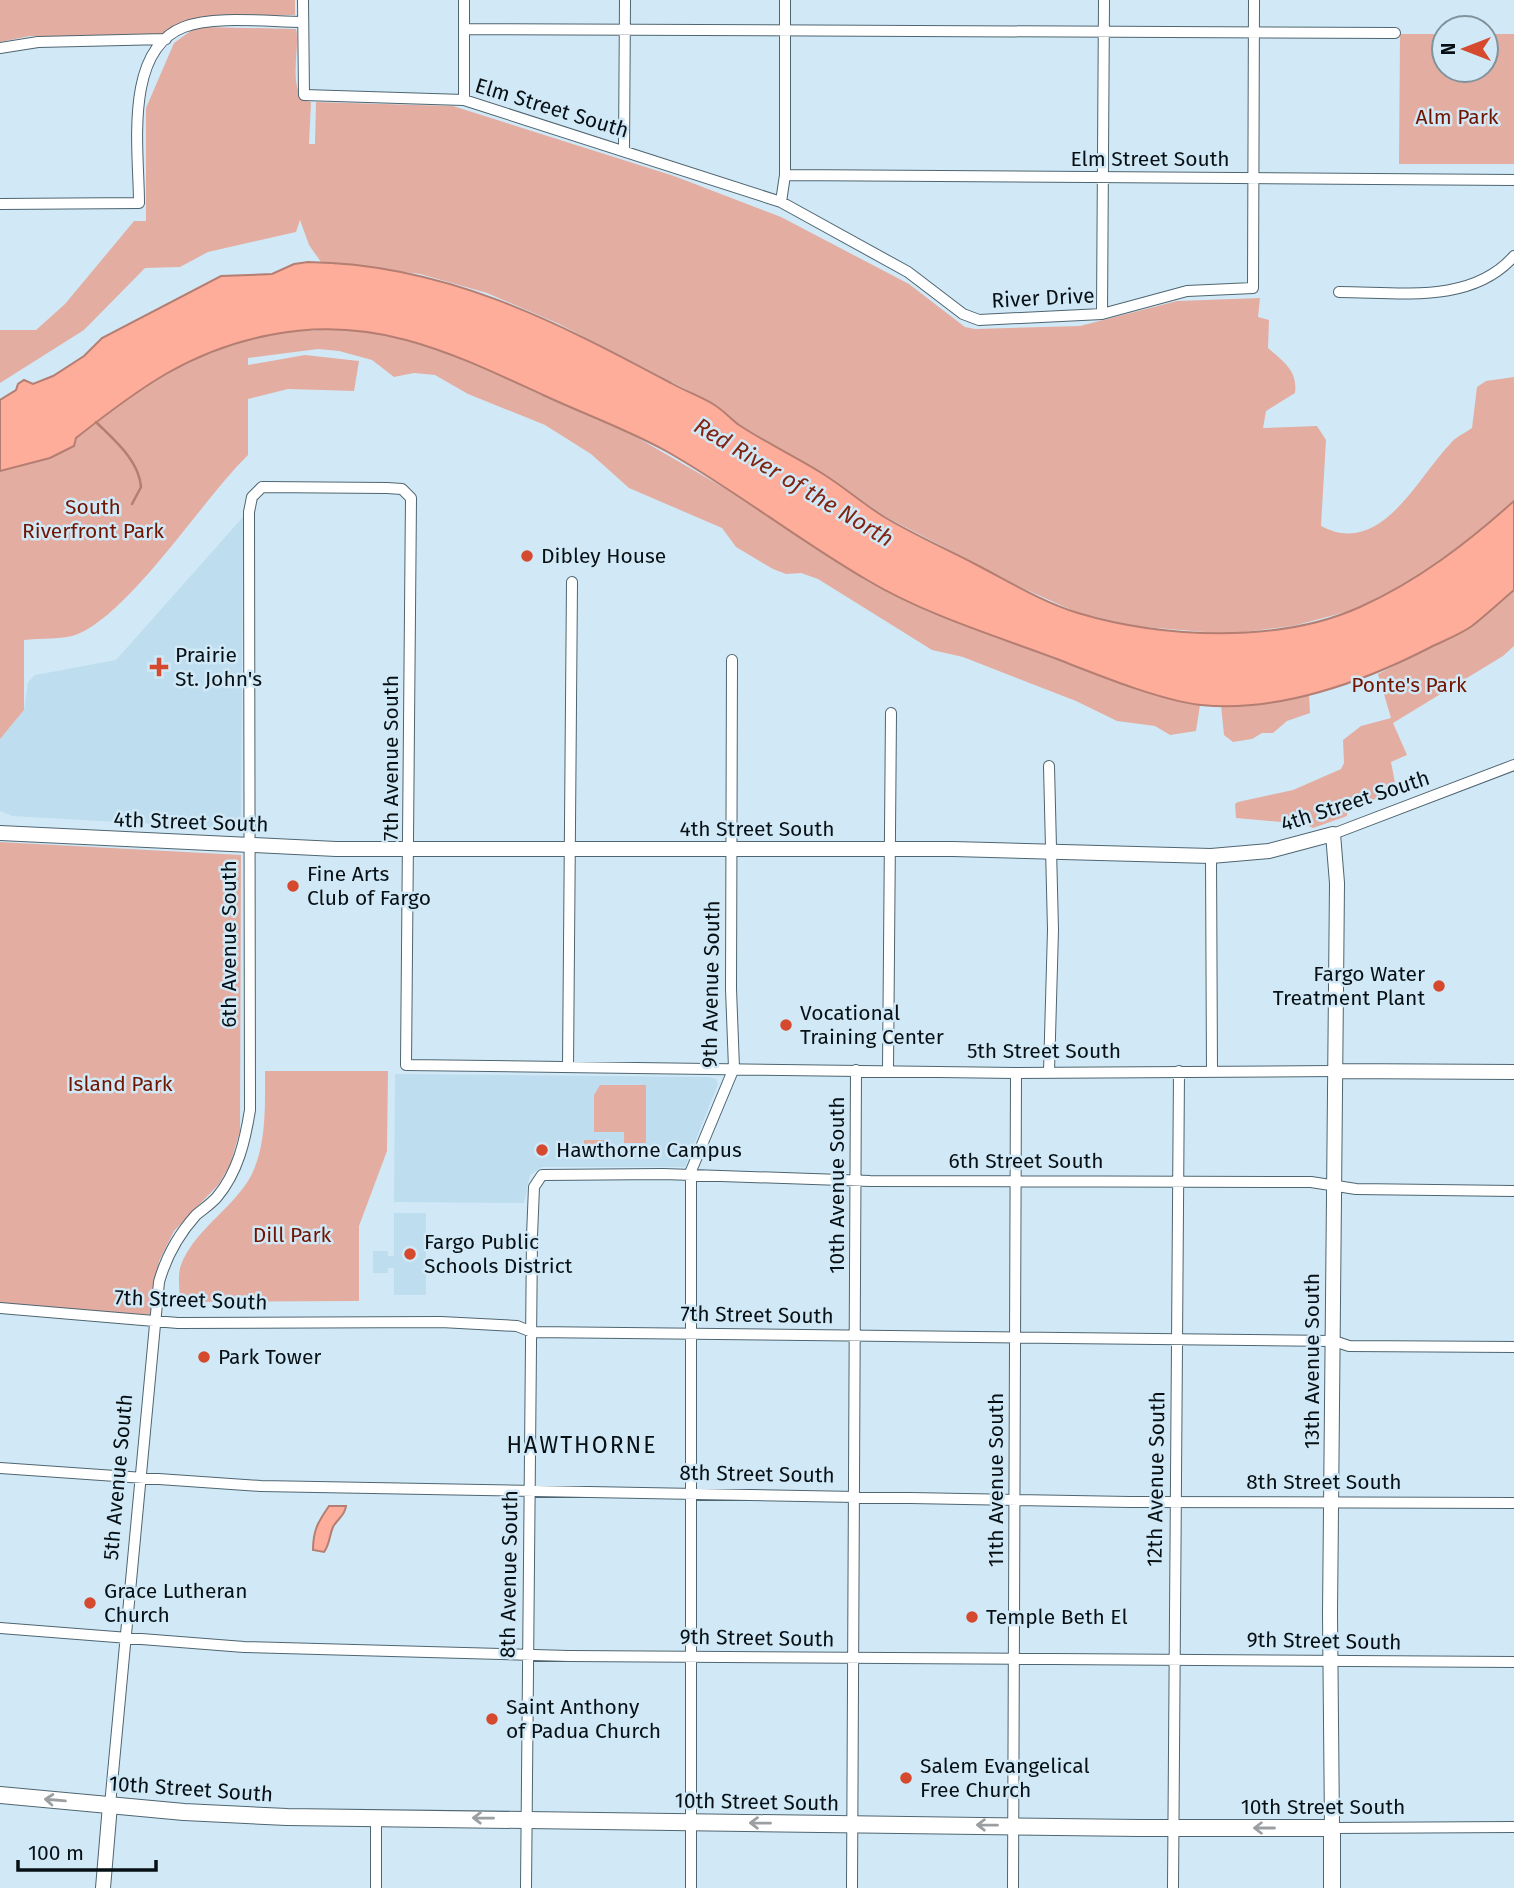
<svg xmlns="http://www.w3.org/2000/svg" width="1514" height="1888" viewBox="0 0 1514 1888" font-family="'Fira Sans',sans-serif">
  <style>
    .built { fill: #beddef }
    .green { fill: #e3aea1 }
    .water { fill: #fead9a; stroke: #b47e72; stroke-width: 2 }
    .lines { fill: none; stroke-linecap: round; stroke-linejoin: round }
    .stream { stroke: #b47e72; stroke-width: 2.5 }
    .street-casing { stroke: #4f6570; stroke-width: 12 }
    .secondary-casing { stroke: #4f6570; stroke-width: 16 }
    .primary-casing { stroke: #4f6570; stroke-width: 18 }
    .street { stroke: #fff; stroke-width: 10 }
    .secondary { stroke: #fff; stroke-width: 14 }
    .primary { stroke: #fff; stroke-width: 16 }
    .oneway { stroke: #9c9fa1 }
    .poi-dot { fill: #d54a2e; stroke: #d1e9f7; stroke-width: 2.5 }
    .labels { text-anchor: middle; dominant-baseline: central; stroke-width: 5; stroke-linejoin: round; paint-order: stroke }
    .street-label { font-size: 21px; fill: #071014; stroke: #d1e9f7 }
    .park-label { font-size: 21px; fill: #711501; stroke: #d1e9f7 }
    .poi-label { font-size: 21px; fill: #071014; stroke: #d1e9f7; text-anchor: start }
    .water-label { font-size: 23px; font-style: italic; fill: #802512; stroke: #d1e9f7 }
    .neighbourhood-label { font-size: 23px; letter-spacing: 2px; fill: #071014; stroke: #d1e9f7 }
  </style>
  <rect width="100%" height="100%" fill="#d1e9f7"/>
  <path class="built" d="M243,517L241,829L12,816L0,811V739L24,710L28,682L35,675L116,660Z
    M395,1074L709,1077L716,1079L718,1084L685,1167H542L530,1175L524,1203L394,1202Z
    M394,1213H426V1295H394V1268H388V1273H373V1251H388V1256H394Z"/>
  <path class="green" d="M0,0H295V15L200,17L183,21L159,36H30L0,42Z
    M202,27L296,29C301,48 285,96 311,102L309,144H315L316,102L453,106L674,176L781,217L909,284L965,327L975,329L1080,326L1177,301L1260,298L1258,317L1269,320L1268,348C1284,362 1298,371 1295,393L1266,411L1263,428L1317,426L1326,440L1321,526C1381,558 1417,478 1450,444C1455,437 1465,433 1472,428L1477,387L1486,381L1514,377V501L1471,540L1410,582L1357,609L1293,626L1228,634L1133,626L1076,612L1020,587L886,517L823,474L738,424L714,404L559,324L487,293L420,274L321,262L309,245L300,220L296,232L208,252L180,267L145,268L84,330L0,383V330H36L65,304L134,221H146V108L174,43L192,30Z
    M1400,34H1444V70H1486V34H1514V164H1399Z
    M340,329L400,336L456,355L552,400L612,423L728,490L867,581L942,617L1117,682L1200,705L1196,731L1170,735L1155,726L1117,721L1076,701L963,657L932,650L818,579L801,573L786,574L773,569L736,547L722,528L629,488L591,454L545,425L468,394L435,375L414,373L394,377L372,360L339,351L318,349L248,358V365L305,355L359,361L354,391L288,389L248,399V455C202,500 132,611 78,634C63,640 40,638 24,640V710L0,739V471L50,458L74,446L76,438C138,388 190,351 270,334C292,330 317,331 340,329Z
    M1514,590V646L1503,656L1393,723L1407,755L1391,762L1396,788L1373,800L1348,802L1347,816L1313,828L1304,824L1236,818L1235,804L1238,802L1293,790L1341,769L1344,763L1343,740L1361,726L1391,718L1378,674L1469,628Z
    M1309,693L1310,713L1287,721L1273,733H1262L1252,739L1233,742L1224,735L1221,705L1289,699Z
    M0,842L241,855L240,1131L230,1165L218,1185L174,1231L159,1261L150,1315L0,1303Z
    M265,1071H388L387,1151L359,1226V1301L180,1302C180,1292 177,1275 181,1265C194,1231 229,1211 248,1181C267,1150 265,1107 265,1071Z
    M600,1085H646V1143H624V1132H594V1095Z
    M584,1140H610V1157H584Z"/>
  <path class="water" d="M308,262C445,264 553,320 671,383C685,391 700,396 713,404C723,410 730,418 739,425C765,442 794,456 820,472C843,486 863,504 886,518C915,535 946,549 975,564C1008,581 1042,602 1078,613C1162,638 1278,644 1360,607C1418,581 1467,543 1514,501V590C1500,602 1486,615 1472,626C1459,635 1443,641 1429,648C1363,682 1277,713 1201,705C1159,700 1098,675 1057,659C993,635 926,615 867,580C798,540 735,490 666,451C626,429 584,414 543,395C452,353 374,314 270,335C190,350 138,389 76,438L74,446L50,458L0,471V400L16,390L18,384L24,380L33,384L53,376L84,356L102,338L221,276L272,274L294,264Z
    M329,1506H346C345,1516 337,1519 333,1527C329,1536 330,1544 324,1552L313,1550C313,1530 318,1522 329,1506Z"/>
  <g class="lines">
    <path class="stream" d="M96,422C114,440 139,460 141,487L132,504"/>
    <defs>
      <path id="street" d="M303,0L304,95L464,100L781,202L908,272L963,314L979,320L1102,314L1187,291L1253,288L1254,0
        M464,0V100
        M464,29L1395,33
        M0,48L38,42L166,39
        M624,150L625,0
        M785,175L1514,180
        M781,202L785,175V0
        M0,204L139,203C139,151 123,50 184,27C214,15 270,22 303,22
        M1339,292C1398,292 1471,305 1514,256
        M1102,314L1104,0
        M1049,766L1053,930L1049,1072
        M1333,834L1514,765
        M1211,856L1212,1072
        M568,1067L572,582
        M888,1070L891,713
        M0,1308L178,1323L441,1322L517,1326L532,1332L1334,1341L1349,1346L1514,1347
        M0,1468L261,1486L1130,1502L1514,1503
        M0,1628L244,1647L569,1656L1514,1662
        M110,1805L159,1282C166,1257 179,1234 196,1215C203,1209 211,1204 217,1197C238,1172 245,1141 250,1110L249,512L252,497L262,487L387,488L402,489L411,498L406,1065L1016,1073L1336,1071
        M376,1817V1888
        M1332,1828L1514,1827
        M526,1888L532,1236L534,1187L542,1175L663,1174L870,1181L1311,1182L1356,1189L1514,1191
        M691,1888V1171L734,1068L731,989L732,660
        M852,1888L856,1070
        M1013,1888L1016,1073
        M1173,1888L1179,1071"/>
      <path id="secondary" d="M0,833L336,849H953L1211,856L1269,851L1333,834L1337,883L1330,1614L1332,1828
        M1336,1071L1514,1072
        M103,1888L110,1805"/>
      <path id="primary" d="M0,1795L184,1812L287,1817L1140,1828H1332V1888"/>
    </defs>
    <use href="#street" class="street-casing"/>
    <use href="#secondary" class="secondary-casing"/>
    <use href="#primary" class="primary-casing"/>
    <use href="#street" class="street"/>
    <use href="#secondary" class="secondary"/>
    <use href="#primary" class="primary"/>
  </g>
  <defs><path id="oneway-shaft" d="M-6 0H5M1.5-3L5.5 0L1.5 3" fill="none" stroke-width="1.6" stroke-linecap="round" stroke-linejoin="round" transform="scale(1.75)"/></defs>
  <g class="oneway">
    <use href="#oneway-shaft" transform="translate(55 1800) rotate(-175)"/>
    <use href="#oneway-shaft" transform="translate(483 1818) rotate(-179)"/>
    <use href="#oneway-shaft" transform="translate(760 1823) rotate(-179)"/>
    <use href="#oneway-shaft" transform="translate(987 1825) rotate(-179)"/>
    <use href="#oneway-shaft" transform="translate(1264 1828) rotate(180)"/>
  </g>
  <g class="poi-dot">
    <circle cx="527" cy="556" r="7"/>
    <path d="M155.5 656.5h7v7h7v7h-7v7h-7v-7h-7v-7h7z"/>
    <circle cx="293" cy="886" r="7"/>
    <circle cx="1439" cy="986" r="7"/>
    <circle cx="786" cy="1025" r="7"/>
    <circle cx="542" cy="1150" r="7"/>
    <circle cx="410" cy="1254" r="7"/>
    <circle cx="204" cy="1357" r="7"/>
    <circle cx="90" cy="1603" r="7"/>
    <circle cx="972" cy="1617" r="7"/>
    <circle cx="492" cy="1719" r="7"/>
    <circle cx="906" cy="1778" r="7"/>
  </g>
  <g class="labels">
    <g class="street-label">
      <text transform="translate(552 108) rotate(17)">Elm Street South</text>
      <text x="1150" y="159">Elm Street South</text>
      <text transform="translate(1043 298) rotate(-3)">River Drive</text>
      <text transform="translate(391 758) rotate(-90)">7th Avenue South</text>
      <text transform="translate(1355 801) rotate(-18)">4th Street South</text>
      <text transform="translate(191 822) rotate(2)">4th Street South</text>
      <text x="757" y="829">4th Street South</text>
      <text transform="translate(229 944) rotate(-90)">6th Avenue South</text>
      <text transform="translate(711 984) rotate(-89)">9th Avenue South</text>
      <text x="1044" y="1051">5th Street South</text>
      <text x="1026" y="1161">6th Street South</text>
      <text transform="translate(837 1185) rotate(-90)">10th Avenue South</text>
      <text transform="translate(191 1300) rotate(2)">7th Street South</text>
      <text transform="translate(757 1315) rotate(1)">7th Street South</text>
      <text transform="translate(1312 1361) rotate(-90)">13th Avenue South</text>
      <text transform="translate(757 1474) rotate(1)">8th Street South</text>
      <text transform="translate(118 1477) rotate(-85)">5th Avenue South</text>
      <text transform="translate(1156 1479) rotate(-89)">12th Avenue South</text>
      <text transform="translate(996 1480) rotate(-90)">11th Avenue South</text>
      <text x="1324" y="1482">8th Street South</text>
      <text transform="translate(509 1574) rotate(-89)">8th Avenue South</text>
      <text transform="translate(757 1638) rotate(1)">9th Street South</text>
      <text transform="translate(1324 1641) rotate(1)">9th Street South</text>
      <text transform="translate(191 1789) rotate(4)">10th Street South</text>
      <text transform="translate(757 1802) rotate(1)">10th Street South</text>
      <text x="1323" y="1807">10th Street South</text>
    </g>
    <g class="park-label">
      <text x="1457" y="117">Alm Park</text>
      <text x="93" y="507">South<tspan x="93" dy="24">Riverfront Park</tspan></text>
      <text x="1409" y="685">Ponte's Park</text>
      <text x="120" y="1084">Island Park</text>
      <text x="292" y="1235">Dill Park</text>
    </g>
    <g class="poi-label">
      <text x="541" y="556">Dibley House</text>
      <text x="175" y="655">Prairie<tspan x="175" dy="24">St. John's</tspan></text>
      <text x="307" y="874">Fine Arts<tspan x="307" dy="24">Club of Fargo</tspan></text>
      <text x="1425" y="974" text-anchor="end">Fargo Water<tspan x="1425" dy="24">Treatment Plant</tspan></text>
      <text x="800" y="1013">Vocational<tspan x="800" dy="24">Training Center</tspan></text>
      <text x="556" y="1150">Hawthorne Campus</text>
      <text x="424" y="1242">Fargo Public<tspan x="424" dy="24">Schools District</tspan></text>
      <text x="218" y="1357">Park Tower</text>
      <text x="104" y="1591">Grace Lutheran<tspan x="104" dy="24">Church</tspan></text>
      <text x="986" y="1617">Temple Beth El</text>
      <text x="506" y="1707">Saint Anthony<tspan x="506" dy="24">of Padua Church</tspan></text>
      <text x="920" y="1766">Salem Evangelical<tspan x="920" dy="24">Free Church</tspan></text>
    </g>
    <g class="water-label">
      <text transform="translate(794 482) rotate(31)">Red River of the North</text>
    </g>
    <g class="neighbourhood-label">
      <text x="582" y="1445">HAWTHORNE</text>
    </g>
  </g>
  <g transform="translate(1465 49) rotate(270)"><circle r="33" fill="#d1e9f7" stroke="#80929c" stroke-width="2"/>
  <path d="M0-5L12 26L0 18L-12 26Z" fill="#d54a2e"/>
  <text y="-10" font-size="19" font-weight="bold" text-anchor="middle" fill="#071014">N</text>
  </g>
  <path d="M18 1860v10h138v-10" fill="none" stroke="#071014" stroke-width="3.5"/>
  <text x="28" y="1860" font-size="21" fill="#071014" stroke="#d1e9f7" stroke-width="5" paint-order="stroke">100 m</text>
</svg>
